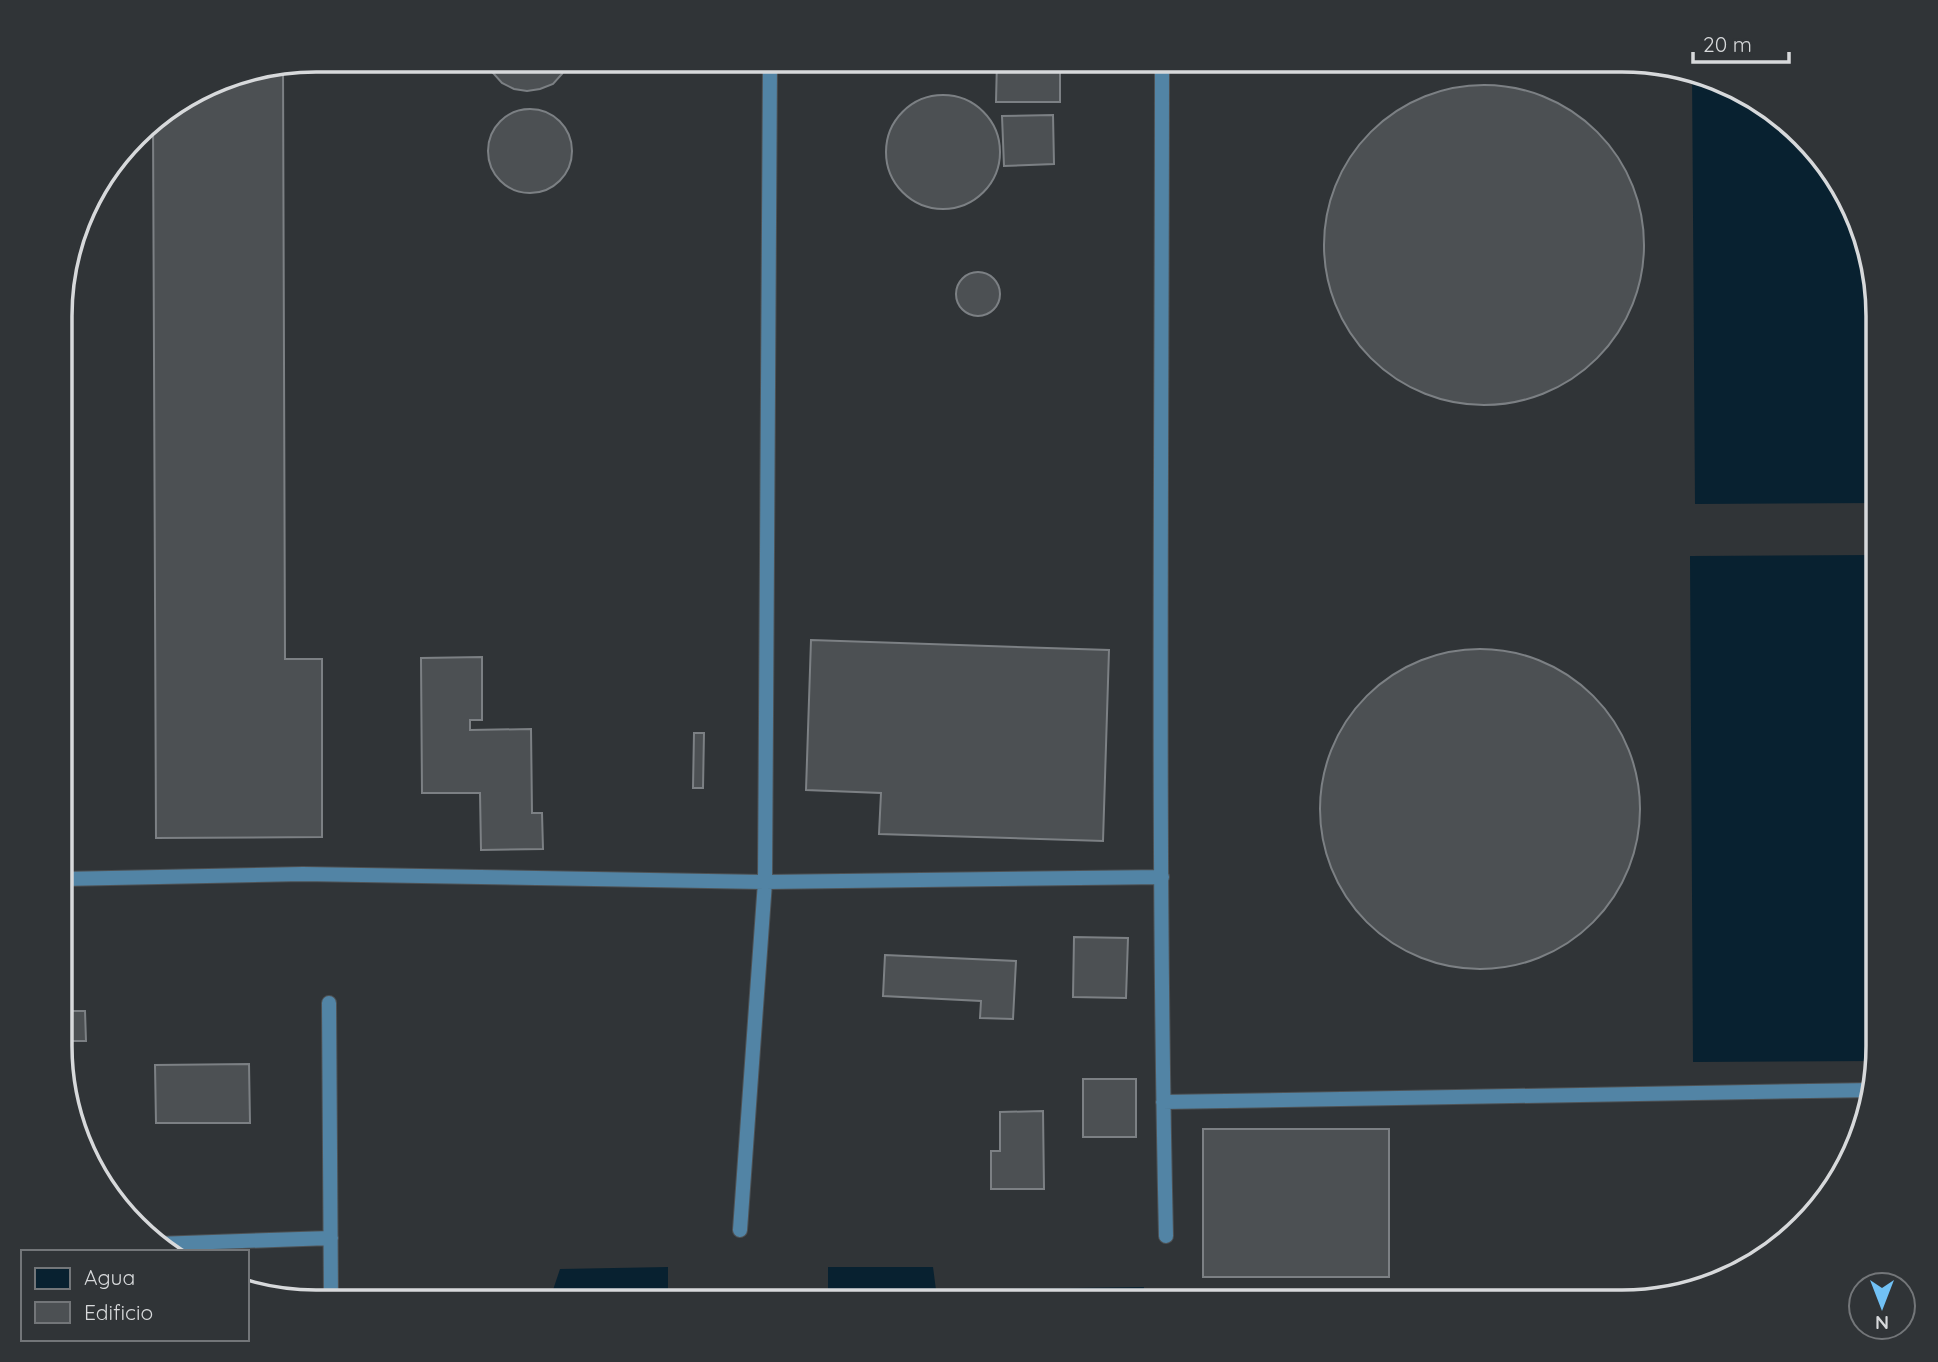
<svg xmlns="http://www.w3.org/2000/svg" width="1938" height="1362" viewBox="0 0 1938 1362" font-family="Quicksand,sans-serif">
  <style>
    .water { fill: #082130 }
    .building { fill: #4c5053; stroke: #7c8084; stroke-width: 2 }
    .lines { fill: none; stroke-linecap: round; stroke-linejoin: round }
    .service-casing { stroke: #4e5255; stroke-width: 16 }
    .service { stroke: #5284a5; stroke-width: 14 }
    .rim { fill: none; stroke: #d7d9db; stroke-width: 3.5 }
  </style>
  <rect width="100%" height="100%" fill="#303437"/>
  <path class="water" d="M1692,71L1705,73L1778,112L1852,202L1878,299V503L1695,504Z
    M1878,555V1061L1693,1062L1690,556Z
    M668,1267V1290H828V1267H933L936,1290L1144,1287L1142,1302H549L560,1269Z"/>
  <path class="building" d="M487,60H569L562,74L553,84L540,89L527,91L514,89L502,83L493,73Z
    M913,60H970L947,68L929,66Z
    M997,60H1060V102H996Z
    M283,66L285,659H322V837L156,838L153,119L218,79Z
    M1324 245a160 160 0 1 1 320 0a160 160 0 1 1-320 0Z
    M886 152a57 57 0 1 1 114 0a57 57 0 1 1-114 0Z
    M488 151a42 42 0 1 1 84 0a42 42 0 1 1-84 0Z
    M1053,115L1054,164L1004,166L1002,116Z
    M956 294a22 22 0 1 1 44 0a22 22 0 1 1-44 0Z
    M811,640L1109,650L1103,841L879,834L881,793L806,790Z
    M1320 809a160 160 0 1 1 320 0a160 160 0 1 1-320 0Z
    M482,657V720H470V730L531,729L532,813H542L543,849L481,850L480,793H422L421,658Z
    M694,733H704L703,788H693Z
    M1074,937L1128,938L1126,998L1073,997Z
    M885,955L1016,961L1013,1019L980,1018L981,1001L883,996Z
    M62,1011H85L86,1041H66L67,1085H63L62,1080Z
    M249,1064L250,1123H156L155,1065Z
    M1083,1079H1136V1137H1083Z
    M1043,1111L1044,1189H991V1151H1000V1112Z
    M1203,1129H1389V1277H1203Z"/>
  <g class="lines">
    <defs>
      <path id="service" d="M1162,60C1162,452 1157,844 1166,1236
        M62,879L303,874L765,882L1162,877
        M329,1003L331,1302
        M1163,1102L1873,1090
        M740,1230L765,882L770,60
        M155,1244L331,1238"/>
    </defs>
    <use href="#service" class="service-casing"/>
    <use href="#service" class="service"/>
  </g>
  <path d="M0 0H1938V1362H0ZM316 72H1622A244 244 0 0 1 1866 316V1046A244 244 0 0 1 1622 1290H316A244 244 0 0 1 72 1046V316A244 244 0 0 1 316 72Z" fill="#303437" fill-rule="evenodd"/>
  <path class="rim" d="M316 72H1622A244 244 0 0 1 1866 316V1046A244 244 0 0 1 1622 1290H316A244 244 0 0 1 72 1046V316A244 244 0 0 1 316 72Z"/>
  <rect x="21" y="1250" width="228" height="91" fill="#303437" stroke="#737679" stroke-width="2"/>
  <rect x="35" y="1268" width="35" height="21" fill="#082130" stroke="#737679" stroke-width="2"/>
  <text x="84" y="1285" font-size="21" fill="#d7d9db">Agua</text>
  <rect x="35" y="1302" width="35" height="21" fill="#4c5053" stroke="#737679" stroke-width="2"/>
  <text x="84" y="1320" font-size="21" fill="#d7d9db">Edificio</text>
  <g transform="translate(1882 1306) rotate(180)"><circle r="33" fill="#303437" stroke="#737679" stroke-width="2"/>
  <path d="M0-5L12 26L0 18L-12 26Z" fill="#71c1f5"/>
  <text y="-10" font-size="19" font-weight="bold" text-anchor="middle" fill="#d7d9db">N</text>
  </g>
  <path d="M1693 52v10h96v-10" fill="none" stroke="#d7d9db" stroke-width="3.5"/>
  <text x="1703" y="52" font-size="21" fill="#d7d9db" stroke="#303437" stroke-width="5" paint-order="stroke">20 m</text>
</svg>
